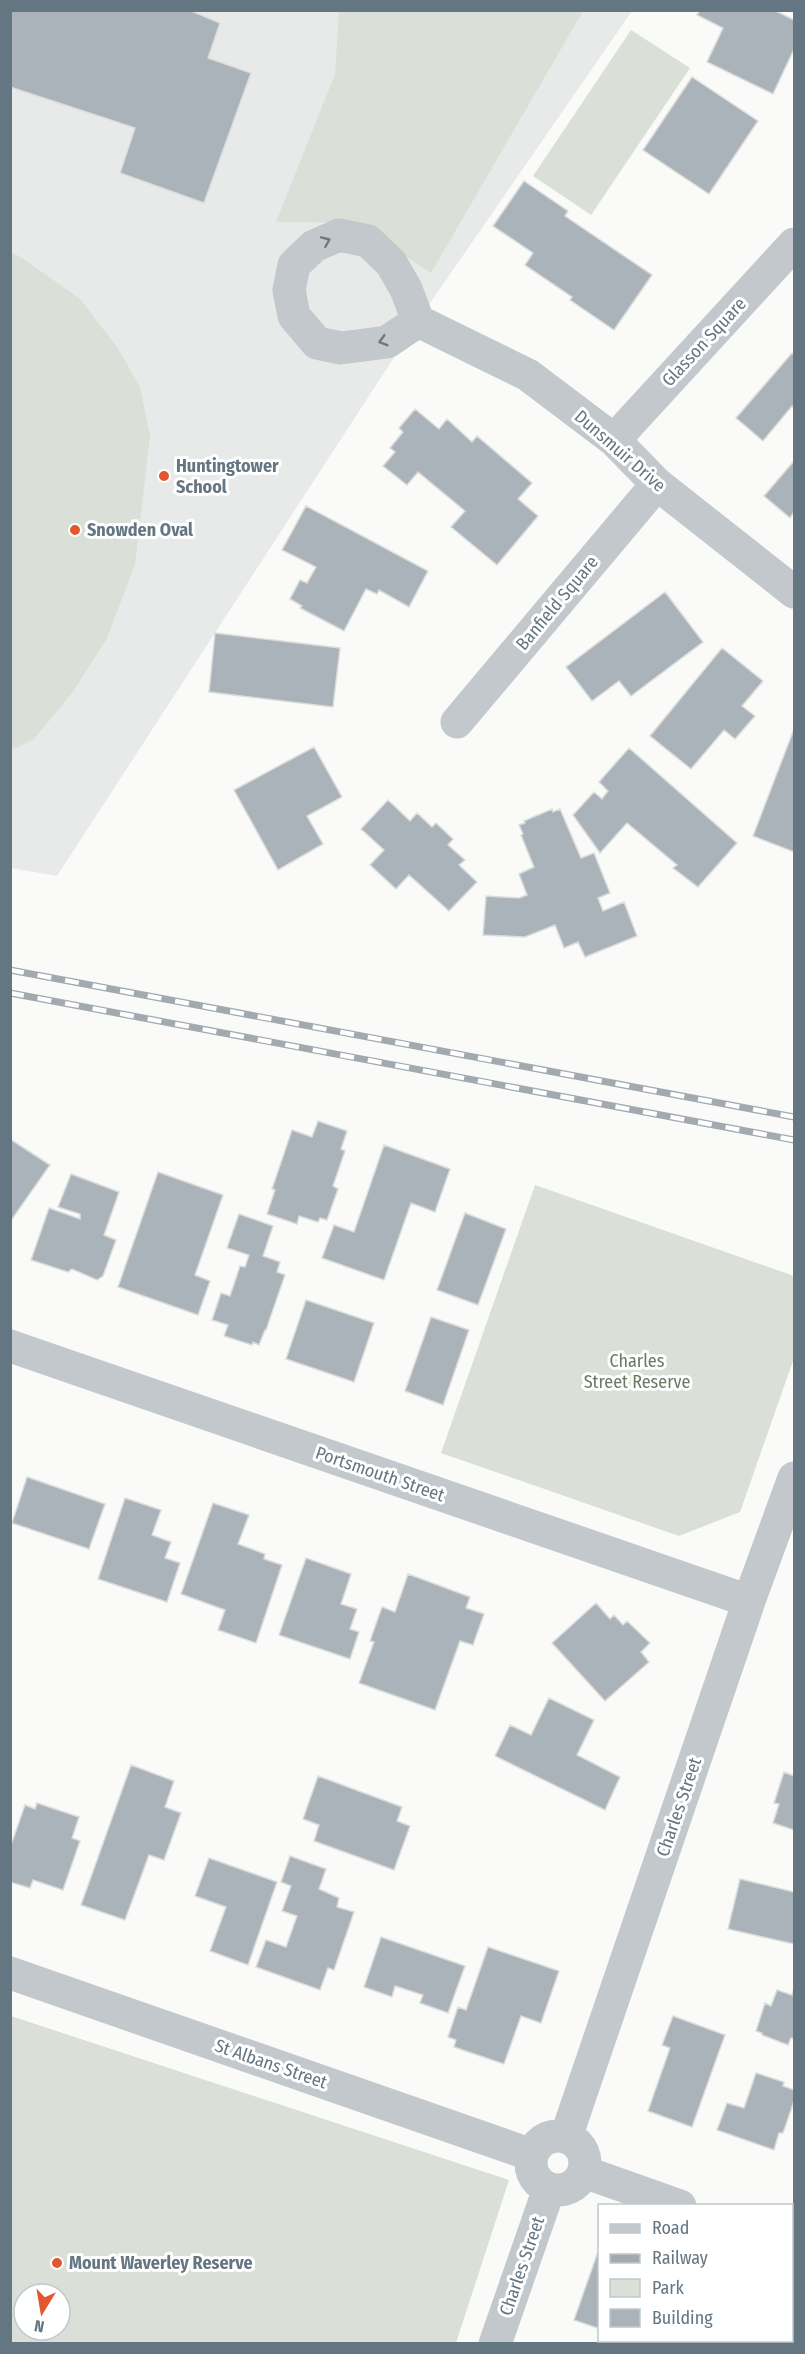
<svg xmlns="http://www.w3.org/2000/svg" width="805" height="2354" viewBox="0 0 805 2354" font-family="'Fira Sans Condensed',sans-serif">
  <style>
    .built { fill: #e8e9e9 }
    .green { fill: #dadfd7; fill-rule: evenodd }
    .building { fill: #aab3b9; stroke: #dcdcda; stroke-width: 1.5 }
    .lines { fill: none; stroke-linecap: round; stroke-linejoin: round }
    .minor { stroke: #c3c8cc; stroke-width: 33 }
    .rail-casing { stroke: #a2aab0; stroke-width: 7 }
    .rail { stroke: #fff; stroke-width: 4.5; stroke-dasharray: 14; stroke-linecap: butt }
    .oneway { stroke: #6a7a87 }
    .poi-dot { fill: #e4572e; stroke: #fff; stroke-width: 2 }
    .labels { text-anchor: middle; dominant-baseline: central; stroke-width: 6; stroke-linejoin: round; paint-order: stroke }
    .street-label { font-size: 18px; fill: #657683; stroke: #fff }
    .poi-label { font-size: 18px; font-weight: bold; fill: #657683; stroke: #fff; text-anchor: start }
    .park-label { font-size: 18px; fill: #687a64; stroke: #fff }
  </style>
  <rect width="100%" height="100%" fill="#fafaf8"/>
  <path class="built" d="M10,11H632L419,319L57,876L11,868Z"/>
  <path class="green" d="M339,11H583L431,273L393,248L362,223L276,222L335,74Z
    M631,30L690,68L591,215L533,176Z
    M10,252L21,257L80,299L117,347L140,387L150,436L135,565L106,640L72,693L33,740L11,750Z
    M535,1185L794,1276V1358L740,1512L679,1536L441,1453Z
    M11,2016L509,2180L456,2343H11ZM24,2294H60V2330H24Z"/>
  <path class="building" d="M10,10H189L220,23L208,58L251,73L204,203L120,173L135,128L10,87Z
    M700,10H774L794,20V49L773,94L707,62L723,28L697,15Z
    M692,77L758,121L709,194L643,150Z
    M524,181L568,211L565,216L652,275L614,330L570,300L572,297L525,265L533,253L493,226Z
    M792,353L794,355V408L792,406L763,441L736,418Z
    M415,409L439,429L447,419L472,442L477,436L532,483L518,499L538,516L497,565L451,527L465,511L418,472L407,485L383,466L395,452L390,448L403,432L399,428Z
    M794,461V512L790,518L764,496Z
    M306,506L428,571L409,607L379,590L377,594L366,589L344,631L300,608L302,606L290,599L300,580L307,583L316,567L282,550Z
    M665,592L703,642L631,696L619,681L592,701L566,667Z
    M215,633L340,648L333,707L209,692Z
    M722,648L763,681L742,706L755,716L735,739L724,730L691,769L650,736Z
    M794,729V852L753,836Z
    M314,747L342,797L307,816L323,844L278,870L234,790Z
    M629,748L737,843L698,887L673,868L677,865L627,823L600,853L573,815L594,792L602,799L608,791L599,782Z
    M388,800L410,821L417,813L432,827L436,823L453,839L448,845L465,860L459,865L477,882L449,911L409,875L396,889L370,865L384,850L361,829Z
    M552,809L553,812L560,809L581,858L594,853L610,893L598,898L603,911L624,902L637,936L585,957L578,942L564,948L555,925L525,937L483,935L486,896L519,898L527,895L519,874L534,867L521,835L523,834L519,825L525,823L524,821Z
    M318,1121L347,1131L341,1149L345,1151L333,1186L338,1189L327,1220L320,1218L318,1222L299,1216L297,1224L267,1214L275,1190L272,1189L292,1130L312,1137Z
    M10,1139L50,1165L10,1222Z
    M384,1145L450,1169L435,1212L411,1203L384,1280L322,1258L334,1225L354,1232Z
    M158,1172L223,1195L195,1275L210,1281L198,1315L118,1287Z
    M71,1174L119,1192L104,1235L116,1240L103,1276L97,1280L72,1269L68,1272L31,1260L49,1208L80,1219V1214L58,1207Z
    M465,1213L506,1229L478,1305L437,1290Z
    M239,1214L273,1226L263,1256L280,1262L277,1272L285,1275L266,1330H265L259,1345L253,1342L252,1345L224,1336L228,1325L212,1320L221,1293L230,1296L240,1266L245,1267L249,1255L227,1248Z
    M306,1300L374,1323L354,1382L286,1359Z
    M431,1317L469,1330L443,1405L405,1391Z
    M27,1477L105,1504L89,1549L12,1523Z
    M125,1498L161,1510L152,1535L171,1542L165,1558L180,1563L167,1602L98,1579Z
    M213,1503L249,1515L238,1544L265,1554L264,1559L282,1565L256,1643L218,1630L225,1610L181,1594Z
    M306,1558L351,1574L341,1604L357,1609L350,1629L359,1632L350,1659L279,1635Z
    M408,1574L470,1597L466,1608L484,1614L473,1645L460,1641L435,1710L359,1683L374,1642L370,1641L382,1607L395,1612Z
    M596,1603L610,1619L614,1615L623,1625L627,1621L650,1643L641,1652L649,1662L605,1701L552,1643Z
    M549,1698L594,1720L577,1755L620,1777L605,1810L495,1756L510,1725L531,1735Z
    M131,1765L174,1781L165,1807L181,1813L164,1860L149,1855L125,1920L81,1905Z
    M784,1772L794,1776V1830L773,1823L779,1804L774,1803Z
    M318,1776L402,1807L397,1821L410,1826L394,1870L314,1841L319,1825L303,1819Z
    M37,1803L79,1817L72,1838L80,1841L63,1890L33,1880L30,1888L10,1882V1848L25,1805L35,1809Z
    M290,1856L326,1869L319,1889L339,1898L337,1907L354,1912L334,1970L328,1968L320,1990L256,1967L266,1940L286,1947L297,1916L282,1911L291,1886L281,1882Z
    M209,1858L277,1882L248,1965L210,1951L226,1907L195,1896Z
    M740,1879L794,1892V1944L728,1929Z
    M381,1937L465,1966L448,2013L420,2003L423,1995L395,1986L392,1997L364,1987Z
    M488,1947L559,1971L541,2023L521,2016L504,2064L454,2047L456,2040L448,2037L458,2007L466,2010Z
    M794,1989V2039L791,2038L788,2045L762,2035V2033L756,2031L765,2003L771,2006L777,1990L792,1995Z
    M673,2016L725,2035L692,2127L648,2111L670,2048L662,2045Z
    M756,2073L784,2082L783,2086L794,2090V2101L783,2133H779L774,2150L717,2130L727,2103L744,2108Z
    M600,2246V2329L574,2320Z
    M792,2330L794,2331V2344H772L773,2340H792Z
    M660,2340H714L713,2344H659Z"/>
  <g class="lines">
    <path class="minor" d="M418,321L406,289L391,263L368,241L339,235L314,246L294,265L289,290L294,316L317,343L341,348L387,342L418,321L528,375L614,440L657,484L794,592
      M614,440L794,244
      M457,722L657,484
      M10,1346L749,1601
      M10,1973L532,2155
      M531 2163a27 27 0 1 1 54 0a27 27 0 1 1-54 0Z
      M566,2137L749,1601L794,1478
      M584,2172L680,2206
      M792,2243L794,2244
      M495,2344L549,2189"/>
    <defs>
      <path id="rail" d="M10,970L794,1117
        M10,993L794,1140"/>
    </defs>
    <use href="#rail" class="rail-casing"/>
    <use href="#rail" class="rail"/>
  </g>
  <defs><path id="oneway-chevron" d="M-2-3.5L2.5 0L-2 3.5" fill="none" stroke-width="1.6" stroke-linecap="round" stroke-linejoin="round" transform="scale(1.5)"/></defs>
  <g class="oneway">
    <use href="#oneway-chevron" transform="translate(326 241) rotate(-23)"/>
    <use href="#oneway-chevron" transform="translate(383 341) rotate(164)"/>
  </g>
  <g class="poi-dot">
    <circle cx="164" cy="476" r="6"/>
    <circle cx="75" cy="530" r="6"/>
    <circle cx="57" cy="2263" r="6"/>
  </g>
  <g class="labels">
    <g class="street-label">
      <text transform="translate(704 342) rotate(-47)">Glasson Square</text>
      <text transform="translate(620 451) rotate(41)">Dunsmuir Drive</text>
      <text transform="translate(557 603) rotate(-50)">Banfield Square</text>
      <text transform="translate(380 1474) rotate(19)">Portsmouth Street</text>
      <text transform="translate(679 1807) rotate(-71)">Charles Street</text>
      <text transform="translate(271 2064) rotate(19)">St Albans Street</text>
      <text transform="translate(522 2266) rotate(-71)">Charles Street</text>
    </g>
    <g class="poi-label">
      <text x="176" y="466">Huntingtower<tspan x="176" dy="21">School</tspan></text>
      <text x="87" y="530">Snowden Oval</text>
      <text x="69" y="2263">Mount Waverley Reserve</text>
    </g>
    <g class="park-label">
      <text x="637" y="1361">Charles<tspan x="637" dy="21">Street Reserve</tspan></text>
    </g>
  </g>
  <rect width="805" height="2354" fill="none" stroke="#657683" stroke-width="24"/>
  <rect x="598" y="2204" width="195" height="138" fill="#ffffff" stroke="#c1c8cd" stroke-width="1.5"/>
  <rect x="610" y="2224" width="30" height="9" fill="#c3c8cc" stroke="#c1c8cd" stroke-width="1.5"/>
  <text x="652" y="2234" font-size="18" fill="#657683">Road</text>
  <rect x="610" y="2254" width="30" height="9" fill="#a2aab0" stroke="#c1c8cd" stroke-width="1.5"/>
  <text x="652" y="2264" font-size="18" fill="#657683">Railway</text>
  <rect x="610" y="2279" width="30" height="18" fill="#dadfd7" stroke="#c1c8cd" stroke-width="1.5"/>
  <text x="652" y="2294" font-size="18" fill="#657683">Park</text>
  <rect x="610" y="2309" width="30" height="18" fill="#aab3b9" stroke="#c1c8cd" stroke-width="1.5"/>
  <text x="652" y="2324" font-size="18" fill="#657683">Building</text>
  <g transform="translate(42 2312) rotate(191)"><circle r="28" fill="#ffffff" stroke="#c1c8cd" stroke-width="1.5"/>
  <path d="M0-4.5L10 22L0 15L-10 22Z" fill="#e4572e"/>
  <text y="-9" font-size="16" font-weight="bold" text-anchor="middle" fill="#657683">N</text>
  </g>
</svg>
